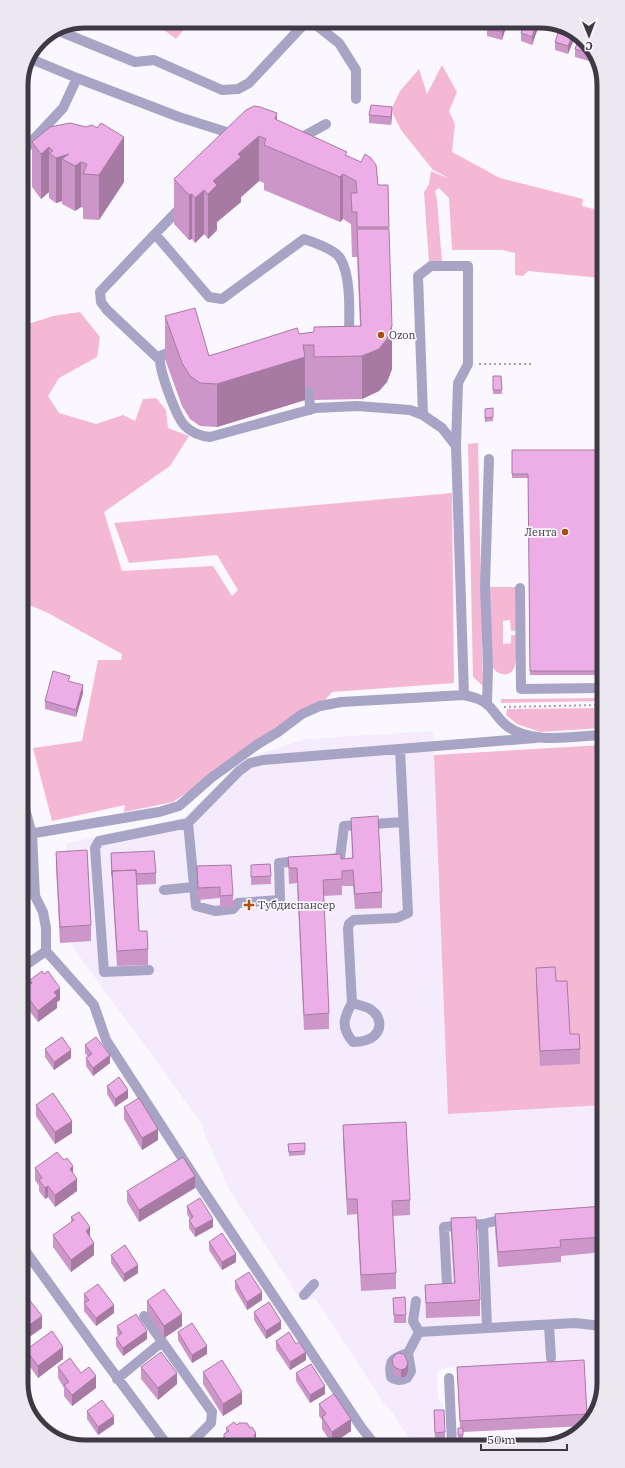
<svg xmlns="http://www.w3.org/2000/svg" width="625" height="1468" viewBox="0 0 625 1468" font-family="'IBM Plex Serif',serif">
  <style>
    .built { fill: #f4ebfc }
    .green { fill: #f4b8d5 }
    .lines { fill: none; stroke-linecap: round; stroke-linejoin: round }
    .path { stroke: #a49ea8; stroke-width: 2; stroke-dasharray: 2 3; stroke-linecap: butt }
    .minor { stroke: #a8a4c5; stroke-width: 10 }
    .wall { fill: #cc96c8 }
    .shaded-wall { fill: #a67aa2 }
    .building { fill: #edaee8; stroke: #a67aa2 }
    .poi-dot { fill: #ae4e08; stroke: #fbf7fe; stroke-width: 1.5 }
    .labels { text-anchor: middle; dominant-baseline: central; stroke-width: 3.5; stroke-linejoin: round; paint-order: stroke }
    .poi-label { font-size: 11px; fill: #3f3845; stroke: #fbf7fe; text-anchor: start }
    .rim { fill: none; stroke: #3f3845; stroke-width: 5 }
  </style>
  <rect width="100%" height="100%" fill="#fbf7fe"/>
  <path class="built" d="M433,731L448,1113L603,1105L604,1383L591,1422L587,1425L466,1370L463,1366L441,1369L437,1374L438,1399L443,1404L444,1418H434L435,1441H425L420,1445H414L391,1411L383,1402L316,1299L301,1300L230,1191L204,1132L203,1125L69,942L60,943L56,867L68,866L66,843L175,822L184,818L238,766L250,757L306,739Z"/>
  <path class="green" d="M152,21H191L176,39Z
    M442,65L457,92L449,111L455,124L452,152L500,178L583,199L582,206L601,211V278L528,271L523,276L515,275V253L503,250H452L449,198L439,188L435,191L437,200L442,262L429,263L424,192L429,184L431,171L445,177L449,178L433,170L401,130L391,110L400,91L419,69L427,94Z
    M80,312L100,337L97,357L59,378L48,396L59,413L96,424L123,415L135,421L143,399L156,398L166,410L168,428L189,436L170,466L104,512L122,571L213,566L232,596L238,590L217,555L129,563L114,523L452,493L454,683L332,692L326,699L173,802L124,812L125,805L52,821L33,748L82,741L98,660H121L122,654L48,613L22,602V326L53,316Z
    M478,443L483,686L473,677L468,444Z
    M490,587H515L516,631H511L510,620L503,621V644L511,643V635H516C516,645 521,679 502,674C496,673 493,668 491,663Z
    M602,698V701L501,703V699Z
    M602,708V728L540,732L517,724L506,715L507,709Z
    M602,745L603,972L599,973L603,1027V1105L448,1114L434,755Z"/>
  <g class="lines">
    <path class="path" d="M479,364H532
      M504,707L602,705"/>
    <path class="minor" d="M311,21L339,43L356,70V99
      M59,31L135,62L154,60L222,90L238,89L249,83L307,21
      M31,59L77,78
      M297,140L326,124
      M21,153L63,108L77,78L179,117L236,135
      M155,234L183,205
      M22,257L24,260L22,265
      M178,349L160,356C158,368 176,417 185,426C192,433 200,436 210,437L316,408L357,406L410,410L423,415L442,428L456,446
      M160,360L107,310L101,302L100,292L155,234L209,297L222,299L304,239C313,242 335,250 340,258C352,277 349,316 349,340
      M309,388L310,410
      M423,415L418,276L431,266H468V364L458,383L456,446L464,695
      M520,588L521,689L602,688
      M487,704L488,667L485,585L489,459
      M23,726V727
      M23,802L32,834L35,896L43,912L46,928V951L94,1005L106,1040L201,1187L361,1427L375,1445
      M23,835L159,812L179,806L211,778L258,744L278,732L302,714L320,706L341,702L464,695C473,697 482,699 489,706C495,712 500,721 507,726C531,745 574,736 602,735
      M330,859L340,858L344,826L403,822
      M300,861L279,863L280,900L238,903L233,909L215,911L196,906L188,823L239,771L250,763L263,760L536,738
      M164,890L194,887
      M23,967L46,951
      M149,970L104,972L95,848L99,841L188,823
      M352,1003C358,1005 365,1006 370,1009C380,1015 383,1028 374,1036C368,1041 361,1042 353,1042C341,1028 343,1019 352,1003L348,929L349,924L354,920L397,918L408,913L400,749
      M483,1224L508,1218
      M24,1249L99,1353L168,1446
      M447,1284L444,1227L483,1224L487,1328
      M304,1295L314,1284
      M416,1301L413,1321L419,1332L575,1323L593,1325L604,1328
      M144,1316L212,1412L211,1423L188,1446
      M549,1325L551,1358
      M408,1353C393,1358 388,1360 391,1377C397,1381 401,1381 407,1378L411,1371L408,1353L419,1332
      M449,1378L452,1444
      M117,1379L162,1342"/>
  </g>
  <path class="wall" d="M445,21H465L463,28Z
    M489,21H508L502,40L487,36V28Z
    M538,28L532,45L521,41V33Z
    M574,32V39L568,54L555,50V42Z
    M580,35L592,52L589,61L575,57V49Z
    M369,115H392L391,125L369,123Z
    M277,120L347,156L378,185H388L392,369L387,382L379,391L362,399L314,400V388H305V400L217,427L200,426L190,419L182,406L165,359V316L209,356L299,334L314,332V327L360,326L357,257H352L351,224L343,219L340,222L264,190V183L259,181L241,197V202L217,222V230L208,239L204,234L195,243L192,239L189,240L174,224V179Z
    M50,127L124,182L99,220L83,219V208L81,207L75,211L62,204V201L56,203L49,198V192L41,199L32,187V142Z
    M493,376H501L502,394H493Z
    M493,408V421L485,422V409Z
    M512,450H602V675H530L528,478H512Z
    M70,681L83,693L76,717L45,709V701Z
    M351,818L382,892V908L355,909L353,886H342V895L323,896L329,1013V1029L304,1030L297,883L289,884L288,857L341,859L352,858Z
    M56,852L91,925V941L60,943L56,867Z
    M111,853L156,873V884L137,885L139,931L148,949V965L117,966L111,865Z
    M270,864L271,884L251,885V865Z
    M197,866L233,895V907H220V898L198,900Z
    M536,968L556,981L570,1034L580,1049V1064L540,1066L536,984Z
    M30,980L60,1000L57,1002V1008L38,1022L24,1004V992L29,988V985H30Z
    M85,1045L110,1063L93,1076L86,1066V1058L88,1057L85,1053Z
    M45,1049L71,1058L54,1070L45,1057Z
    M107,1086L128,1098L115,1107L107,1094Z
    M36,1105L72,1133L55,1144L36,1116Z
    M124,1107L158,1140L142,1150L124,1119Z
    M343,1125L410,1200V1215L393,1216L396,1273V1289L361,1291L357,1214L347,1215L343,1141Z
    M288,1144L305,1151V1155L289,1156Z
    M35,1168L73,1174L77,1191L55,1207L48,1197L45,1199L39,1191V1186L35,1180Z
    M195,1188L139,1222L127,1202V1191Z
    M187,1206L213,1227L195,1237L189,1228V1220L190,1219L187,1214Z
    M604,1206V1252L561,1256V1262L498,1267L495,1230V1214Z
    M71,1217L90,1237L94,1255L71,1272L53,1247V1235L71,1222Z
    M451,1218L480,1300V1316L426,1318L425,1285L454,1284L451,1234Z
    M209,1242L236,1262L222,1270L209,1250Z
    M111,1255L138,1273L124,1282L111,1263Z
    M235,1281L262,1300L247,1310L235,1289Z
    M24,1293L42,1328L25,1340L24,1339Z
    M84,1294L114,1313L96,1326L84,1311Z
    M393,1298L406,1315V1323H394Z
    M147,1301L182,1326L164,1338L147,1313Z
    M254,1312L281,1329L266,1339L254,1320Z
    M117,1326L147,1339L123,1356L116,1346V1338L119,1336L117,1334Z
    M178,1332L207,1354L192,1363L178,1340Z
    M276,1341L306,1360L290,1370L276,1349Z
    M26,1350L63,1359L38,1378L26,1361Z
    M392,1359L408,1371L406,1376L401,1378L396,1376L393,1373Z
    M58,1367L81,1373L96,1388L72,1406L64,1396V1388L58,1378Z
    M141,1367L177,1384L158,1400L141,1379Z
    M457,1367L587,1414V1425L586,1426L463,1432V1439H458V1428H460Z
    M203,1372L242,1404L223,1416L203,1384Z
    M296,1373L325,1394L310,1403L296,1381Z
    M319,1404L351,1431L332,1444L322,1429V1420L319,1416Z
    M434,1410L445,1432V1440L435,1441Z
    M87,1411L114,1424L98,1435L87,1419Z
    M237,1425L256,1439L257,1446H224V1434L226,1433V1428Z"/>
  <path class="shaded-wall" d="M463,21H465L463,28Z
    M506,21H508L502,40V32Z
    M538,21V28L532,45V37Z
    M574,32V39L568,54V46Z
    M590,49L592,52L589,61V53Z
    M392,107V115L391,125V117Z
    M277,113V150L275,119Z
    M259,136V181L241,197V202L217,222V230L208,239V194L213,181L238,154Z
    M124,137V182L99,220V175Z
    M49,147V154V153V192L41,199V154Z
    M69,154L62,159V201L56,203V158Z
    M81,162V207L75,211V166Z
    M343,174V219L340,222V177Z
    M204,190V234L195,243V198Z
    M192,194V239L189,240V195Z
    M392,326V369L387,382L379,391L362,399V356Z
    M305,357V400L217,427V384Z
    M83,685V693L76,717V710Z
    M60,988V1000L57,1002V1008L38,1022V1011L54,992Z
    M71,1050V1058L54,1070V1062Z
    M110,1055V1063L93,1076V1068Z
    M128,1090V1098L115,1107V1099Z
    M72,1121V1133L55,1144V1132Z
    M158,1129V1140L142,1150V1138Z
    M73,1166V1178L70,1169Z
    M195,1176V1188L139,1222V1210Z
    M77,1179V1191L55,1207V1195Z
    M48,1186V1197L45,1199V1188Z
    M213,1219V1227L195,1237V1229Z
    M90,1227V1239L86,1231Z
    M94,1243V1255L71,1272V1260Z
    M236,1254V1262L222,1270V1262Z
    M138,1265V1273L124,1282V1274Z
    M262,1292V1300L247,1310V1302Z
    M114,1305V1313L96,1326V1318Z
    M182,1314V1326L164,1338V1326Z
    M42,1316V1328L25,1340V1328Z
    M281,1321V1329L266,1339V1331Z
    M147,1331V1339L123,1356V1348Z
    M207,1346V1354L192,1363V1355Z
    M63,1347V1359L38,1378V1366Z
    M306,1352V1360L290,1370V1362Z
    M408,1363V1371L406,1376L401,1378V1370Z
    M177,1373V1384L158,1400V1388Z
    M96,1376V1388L72,1406V1395Z
    M325,1386V1394L310,1403V1395Z
    M242,1392V1404L223,1416V1404Z
    M114,1416V1424L98,1435V1427Z
    M351,1419V1431L332,1444V1432Z
    M256,1433V1445L257,1441V1446H254V1435Z"/>
  <path class="building" d="M489,21H506L502,32L487,28Z
    M524,21H537L532,37L521,33Z
    M560,27L574,32L568,46L555,42Z
    M580,35L590,49L589,53L575,49Z
    M371,105L392,107L391,117L369,115Z
    M254,106L260,107L277,113L275,119L347,152L345,155L361,162L365,154L371,158L376,165L378,185H388L389,227H357V212H352L351,193H357L356,181L343,174L340,177L264,145L266,139L259,136L238,154L241,157L213,181L217,185L208,194L204,190L195,198L192,194L189,195L174,179L246,110Z
    M70,123L86,127L92,125L97,128L101,123L124,137L99,175L83,174L87,164L81,162L75,166L62,159L69,154L56,158L49,153L53,151L49,147L41,154L32,142L50,127Z
    M357,229H389L392,326L387,339L379,349L362,356L314,357V345H303L305,357L217,384L200,383L190,376L182,363L165,316L195,308L209,356L297,328L299,334L314,332V327L361,326Z
    M493,376H501L502,390H493Z
    M493,408V417L485,418V409Z
    M512,450H602V671H530L528,474H512Z
    M53,671L70,676L68,681L83,685L76,710L45,701Z
    M378,816L382,892L355,894L353,870L342,871V879L323,880L329,1013L304,1015L297,868H289L288,857L341,854V859L353,858L351,818Z
    M87,850L91,925L60,927L56,852Z
    M154,851L156,873L136,874V870L112,871V875L111,853Z
    M270,864L271,876L251,877V865Z
    M231,865L233,895L220,896V887L198,888L197,866Z
    M136,870L139,931H147L148,949L117,951L112,871Z
    M555,967L556,981H567L570,1034H579L580,1049L540,1051L536,968Z
    M42,971L44,974L48,971L60,988L54,992L57,996L38,1011L24,992L30,987L29,985L32,983L30,980Z
    M62,1037L71,1050L54,1062L45,1049Z
    M96,1037L110,1055L93,1068L86,1058L92,1054L85,1045Z
    M119,1077L128,1090L115,1099L107,1086Z
    M53,1093L72,1121L55,1132L36,1105Z
    M139,1098L158,1129L142,1138L124,1107Z
    M406,1122L410,1200L392,1201L396,1273L361,1275L357,1199H347L343,1125Z
    M305,1143V1151L289,1152L288,1144Z
    M57,1152L64,1160L67,1158L73,1166L70,1169L77,1179L55,1195L48,1186L45,1188L39,1180L42,1178L35,1168Z
    M183,1157L195,1176L139,1210L127,1191Z
    M200,1198L213,1219L195,1229L189,1220L193,1217L187,1206Z
    M604,1206V1237L560,1240L561,1247L498,1252L495,1214Z
    M79,1212L90,1227L86,1231L94,1243L71,1260L53,1235L74,1220L71,1217Z
    M476,1217L480,1300L426,1303L425,1285L455,1283L451,1218Z
    M222,1233L236,1254L222,1262L209,1242Z
    M125,1245L138,1265L124,1274L111,1255Z
    M249,1272L262,1292L247,1302L235,1281Z
    M98,1284L114,1305L96,1318L84,1303L89,1300L84,1294Z
    M164,1289L182,1314L164,1326L147,1301Z
    M24,1293L42,1316L25,1328L24,1327Z
    M405,1297L406,1315H394L393,1298Z
    M269,1302L281,1321L266,1331L254,1312Z
    M136,1314L147,1331L123,1348L116,1338L122,1333L117,1326Z
    M192,1323L207,1346L192,1355L178,1332Z
    M52,1331L63,1347L38,1366L26,1350Z
    M289,1332L296,1344L299,1342L306,1352L290,1362L276,1341Z
    M161,1352L177,1373L158,1388L141,1367Z
    M398,1353L404,1354L408,1363L406,1368L401,1370L396,1368L393,1365L392,1359L395,1355Z
    M70,1358L81,1373L89,1367L96,1376L72,1395L64,1385L69,1382L58,1367Z
    M222,1360L242,1392L223,1404L203,1372Z
    M584,1360L587,1414L460,1421L457,1367Z
    M311,1364L325,1386L310,1395L296,1373Z
    M334,1394L351,1419L332,1432L322,1417L326,1414L319,1404Z
    M102,1400L114,1416L98,1427L87,1411Z
    M434,1410H444L445,1432L435,1433Z
    M234,1422L237,1425L239,1423H247L250,1428L252,1427L256,1433L254,1435L257,1441V1444L255,1446H227L224,1442V1434L229,1431L226,1428Z
    M458,1428H463V1435H458Z
    M359,1439L363,1445H350Z"/>
  <g class="poi-dot">
    <circle cx="381" cy="335" r="4"/>
    <circle cx="565" cy="532" r="4"/>
    <path d="M247 899h4v4h4v4h-4v4h-4v-4h-4v-4h4z"/>
  </g>
  <g class="labels">
    <g class="poi-label">
      <text x="389" y="335">Ozon</text>
      <text x="557" y="532" text-anchor="end">Лента</text>
      <text x="258" y="905">Тубдиспансер</text>
    </g>
  </g>
  <path d="M0 0H625V1468H0ZM85 28H540A57 57 0 0 1 597 85V1383A57 57 0 0 1 540 1440H85A57 57 0 0 1 28 1383V85A57 57 0 0 1 85 28Z" fill="#ece8ef" fill-rule="evenodd"/>
  <path class="rim" d="M85 28H540A57 57 0 0 1 597 85V1383A57 57 0 0 1 540 1440H85A57 57 0 0 1 28 1383V85A57 57 0 0 1 85 28Z"/>
  <g transform="translate(589 36) rotate(179)" stroke="#fbf7fe" stroke-width="3" paint-order="stroke">
  <path d="M0-3L7 15L0 10L-7 15Z" fill="#3f3845"/>
  <text y="-6" font-size="11" font-weight="bold" text-anchor="middle" fill="#3f3845">С</text>
  </g>
  <path d="M481 1444v6h86v-6" fill="none" stroke="#3f3845" stroke-width="2"/>
  <text x="487" y="1444" font-size="12" fill="#3f3845" stroke="#fbf7fe" stroke-width="3" paint-order="stroke">50 m</text>
</svg>
